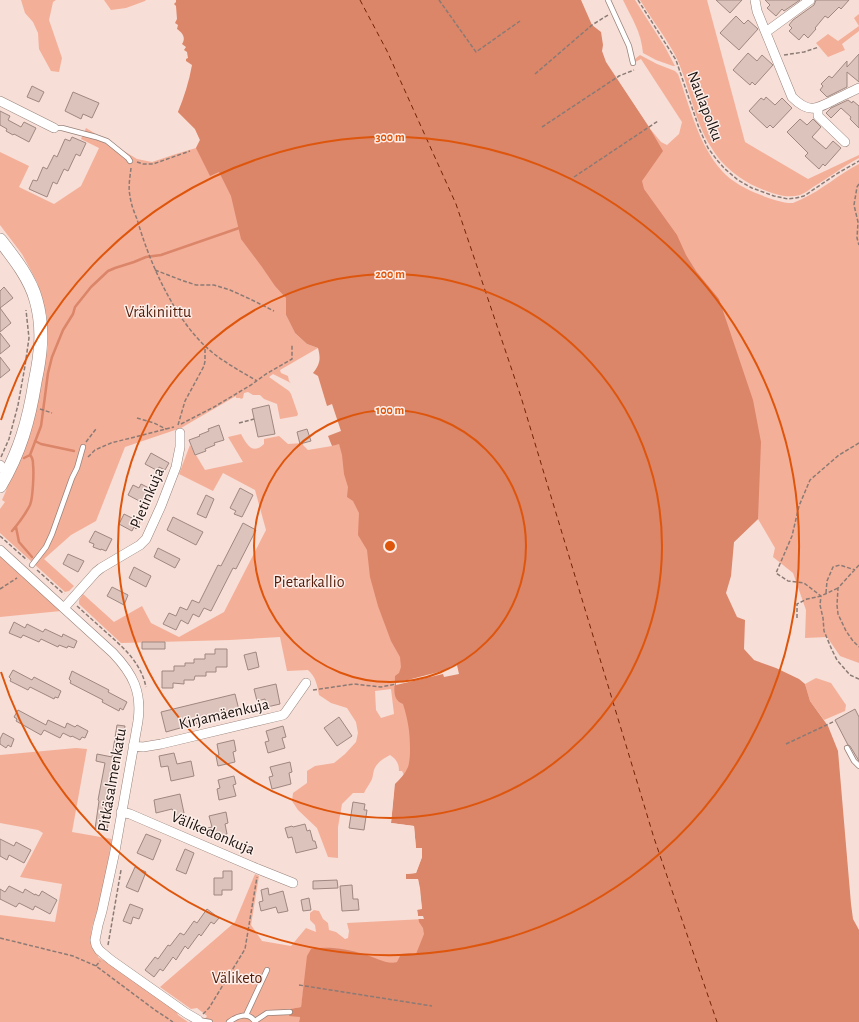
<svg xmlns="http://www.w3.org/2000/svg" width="859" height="1022" viewBox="0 0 859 1022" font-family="'Alegreya Sans',sans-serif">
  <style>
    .green { fill: #f4af98; fill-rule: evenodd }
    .water { fill: #db8569 }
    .pier { fill: #f7ded6 }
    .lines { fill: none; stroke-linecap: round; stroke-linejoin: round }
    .stream { stroke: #db8569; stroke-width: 2.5 }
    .ferry { stroke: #712406; stroke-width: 1; stroke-dasharray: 5 4; stroke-linecap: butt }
    .building { fill: #dcc3bb; stroke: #9f8881 }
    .lane-casing { stroke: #978179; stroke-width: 6 }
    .street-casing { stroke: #978179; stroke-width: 10 }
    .secondary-casing { stroke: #978179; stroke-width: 14 }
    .path { stroke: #8b7b75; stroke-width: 1.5; stroke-dasharray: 4 2; stroke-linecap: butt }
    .lane { stroke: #fff; stroke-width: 4.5 }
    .street { stroke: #fff; stroke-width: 9 }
    .secondary { stroke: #fff; stroke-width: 13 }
    .ring { fill: none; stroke: #de550c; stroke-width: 2 }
    .labels { text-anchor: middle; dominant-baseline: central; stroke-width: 3; stroke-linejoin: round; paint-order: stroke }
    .street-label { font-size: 16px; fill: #19110e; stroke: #fdeee9 }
    .park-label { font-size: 16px; fill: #521c09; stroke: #fdeee9 }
    .centre { fill: #de550c; stroke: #fdeee9; stroke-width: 2 }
    .ring-label { font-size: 12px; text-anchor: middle; font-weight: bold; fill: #de550c; stroke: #fdeee9; stroke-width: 3; stroke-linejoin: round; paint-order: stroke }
  </style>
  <rect width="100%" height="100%" fill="#f7ded6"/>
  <path class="green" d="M21,0H56L53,2L49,20L62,58L59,72L51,71L39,49L38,33L33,22L25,13Z
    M104,0H146L145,1L126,8L111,10Z
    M623,0H635L665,47L675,66H673L656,60L643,53C641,31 632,19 623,0Z
    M640,0H707L745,142L808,179L859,155V158C843,166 829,178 813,187C809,190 805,193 800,195C786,199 771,193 759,188C740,180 721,165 711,147C694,120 690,88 677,59C674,52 669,45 665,38C657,26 648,13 640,0Z
    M859,14V31L842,44L845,50L828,57L816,43L828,34L838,41L859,26L854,18Z
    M640,55L657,64L675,71L678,74C690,107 698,144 722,171C732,182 747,190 761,195C768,198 786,204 793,203C796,202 799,200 802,199C822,190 839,174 859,164V663L840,656L827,637L805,638L806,610L793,573L773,557L775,548L758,519L734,542L635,188L651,130L661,142L667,145L679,134L682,122L641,59L635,62V59Z
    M184,98L239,165L286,298V315L295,333L307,344L318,348L280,370L281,373L288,376L289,381L291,383L273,374L269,377L289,391L291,394L298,414L297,416L280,419L277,404L264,399L260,395H253L248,392L244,393L243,398L241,399L240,398H236V396L181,428L125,447L96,521L71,535L44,559L74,586L69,591L65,592L0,533V509L5,502L2,500L6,491L42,374L48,347L47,317L37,282L22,254L0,225V152L29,166L19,187L54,204L81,186L99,148L81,139L86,128L137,159L152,162L176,154L196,148L200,140L195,129L178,112Z
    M241,434C246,443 252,456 264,444V439L279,436L288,444L303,443V445L308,450L332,446L339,443L412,679L394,683V686L410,682L420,768L396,783L400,780L404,775L402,771H399C399,763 396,759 390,755C383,759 377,762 374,770C373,773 373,776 372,779C370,784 366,788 364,793H353L342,804L338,827V858L328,857L317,828L298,810L292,801L293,793L307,783V771L315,766L334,763L345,754L356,742L358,733L356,722L347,708L331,703L319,695C317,685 316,677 308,670L287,671L280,637L230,640L121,643L79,604V600L83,594L114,622L142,606L151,623L179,637L224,612L266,530L255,490L223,473L213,491L179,474L190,445L205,470L243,462L228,437ZM391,689L394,714L381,718L376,710L375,691Z
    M0,556L61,611L0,617Z
    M816,678L831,683L846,705L845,711L824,720L810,701L805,684Z
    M76,748L87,749L72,832L112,839L102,896L92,927L91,937L99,955L98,957L103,960L104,959L177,1012L178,1015L188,1022H0V915L55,922L62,884L20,877L43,833L38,830L0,823V755Z
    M255,874L259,876L251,925L262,941L291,946L306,928L316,932L315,925L310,920V913L314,910L319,911L323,919L328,923L329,930L336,932L345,939L348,938L349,931L347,923L424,919L428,924L418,957L304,986L301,1007L290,1009L300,1017L299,1022H203L207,1016L197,1008L191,1009L160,987L235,922Z"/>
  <path class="water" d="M176,0H581L592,25L601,32L603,45L602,51L606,62L649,127L663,151L642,181L644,189L677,235L686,255L696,271L719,299L753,400L761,442L758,519L734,542L731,576L726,593L737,617L745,620L744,649L754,660L776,668L799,679L805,684L810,701L828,726L838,751L851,904L853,919L859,930V1022H299L300,1017L289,1016L290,1009L301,1007L307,956L311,949C328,946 347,949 364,954C374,957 387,965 397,962L401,954L409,953L416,954L424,934L423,928L419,922L417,909H422L418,879H406V874L416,873L422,857V849H416L414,826L391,823L395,784C400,779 405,774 408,767C410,761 410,754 410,748C410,732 408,720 403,704C391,699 395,687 395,676L399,673L401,667L400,657L391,641L378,606L370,577L367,550L358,535L359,513L353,501L347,497L348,487L344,474L342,455L339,444L332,446L328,436L341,431L332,404L327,406L318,376L313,373C320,364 321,359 318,348L307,344L295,333L286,315V298L275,286L262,267L241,239L231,196L219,172L210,176L196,148L200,140L195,129L178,112C184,97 189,82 192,65L186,61V59L188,58L187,52L184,50L186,47L182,44C186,38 183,33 177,29L178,25L175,23L177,19L176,6L174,4L176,2Z"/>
  <path class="pier" d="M457,665L459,674L444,677L443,674L396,685V683L450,669V667Z
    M392,790H394L391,823L414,826L416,848H422V857L416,873L406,874V879H418L420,888L422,909L417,910L418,916H423L424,919H416V917L415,909L416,908L420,907L417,881H406L404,880L405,872L414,871L420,857V850L416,851L414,849L412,828L390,825L389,824Z"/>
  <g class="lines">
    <path class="stream" d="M35,441L41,444L74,451
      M24,458L30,455
      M16,527L19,542L32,557
      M12,531C18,524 26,513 30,505C33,498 34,472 33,464C33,460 32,457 30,455L41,426L42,419L48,373L52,357L63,330L73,314L75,307L91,287L108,271L115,268L134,262L146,257L161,255L239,228"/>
    <path class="ferry" d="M360,0L387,51L456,204L521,397L654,838L717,1022"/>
  </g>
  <path class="building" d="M716,0H742L730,13Z
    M765,0H800L784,11L782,9L776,16L767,8L770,5Z
    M816,0H849L841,9L839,7L828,18L825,16L815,28L816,29L808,38L804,34L799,40L789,31L792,28L789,25L793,20L814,5Z
    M736,16L744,24L748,20L758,29L739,50L720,33Z
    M748,53L757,61L762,55L773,65L755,85L752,82L750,85L733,70Z
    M859,54V82L847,72V87L827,97L820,90L823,86L821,84L829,76L832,78L847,61V67Z
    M32,86L44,92L39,102L27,97Z
    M73,92L99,103L92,118L83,114L81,119L65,111Z
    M766,97L775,105L782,98L792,108L773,128L770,125L767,128L749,111L761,98L764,100Z
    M848,100L852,103L853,101L859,106V128L850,119L851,117L841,108L831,118L826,113L831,108Z
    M0,111L10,116L8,120L21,127L24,122L36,128L29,142L14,134L13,135L6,131L7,129L0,125Z
    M800,119L807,125L813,119L821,127L812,137L826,149L833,141L841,148L825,166L823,164L819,169L805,156L808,153L787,132Z
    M72,137L86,143L80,156L76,154L68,171L64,169L57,184L53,182L47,197L29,189L33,180L37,181L43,167L47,169L54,155L57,157L65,139L70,141Z
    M4,287L13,298L0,308V291Z
    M0,308L11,323L0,332Z
    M0,333L10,346L0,354Z
    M0,357L10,370L0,378Z
    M269,405L275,434L258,437L252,409Z
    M219,425L224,440L214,443L215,445L205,449L206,451L195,455L189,440L200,436L199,435L209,431L208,429Z
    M307,429L311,441L300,444L297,432Z
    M151,453L169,463L165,470L159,467L158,471L145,464Z
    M141,484L149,488L147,492L151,494L145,504L128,495L133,485L139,488Z
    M240,488L253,495L242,517L234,514L236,511L230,508Z
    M206,495L214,499L206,518L197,514Z
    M124,514L140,522L136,529L134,527L132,531L119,524Z
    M173,517L203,532L196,545L167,530Z
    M243,523L256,530L236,569L233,568L211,611L204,608L199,617L193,614L188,624L181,620L176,630L163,624L169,613L176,616L180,607L187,610L192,600L199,603L218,565L221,566Z
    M95,531L112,539L106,551L101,549V550L93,547L94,544L89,542Z
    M158,548L180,559L175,568L154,557Z
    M68,554L84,561L78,572L63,564Z
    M134,567L151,576L146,587L129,578Z
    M112,587L128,595L124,605L107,596Z
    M14,622L25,628L27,624L43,632L45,629L62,637L63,634L77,641L74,648L68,646L67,648L59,645L58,647L41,639L39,642L23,635L21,638L9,633Z
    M142,642H165V649H142Z
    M215,649H227V667H216V672H206V676H195L194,680H184V684L173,683V688H162V671H174V666H185V663H194V659H205V654H215Z
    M256,652L259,667L248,670L244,655Z
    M13,670L32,680L34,677L61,691L58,698L55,697L54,699L30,687L28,690L10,681L11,679L9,677Z
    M72,671L109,690L108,692L127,702L123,710L120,708L119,711L102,702L103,700L70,683L71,681L69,679Z
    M276,684L280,704L267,707L265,699L257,701L254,689Z
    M235,694L240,714L212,719L166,732L161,712Z
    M855,709L859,717V761L850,746L848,745L835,720Z
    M18,710L46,725L48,720L65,728L67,723L75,727L77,725L88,731L85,738L82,737L80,740L72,736L71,737L63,733L60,738L44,730L41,735L16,721L17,719L14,717Z
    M339,717L352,736L337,746L324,728Z
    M117,725L125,726L117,770L113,769L110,784H112L111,788L115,789L112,803H111L107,831L95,829L99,801L98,800L105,763L96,761L97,754L112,757Z
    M283,726L286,737L282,738L285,748L268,753L265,742L269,741L266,731Z
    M3,733L14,739L11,747L8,745L6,748L0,744V739Z
    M234,740L236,751L233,752L235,762L218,766L216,756L219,755L217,744Z
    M174,753L177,764L191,761L194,776L171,781L168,766L161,767L159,756Z
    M290,762L292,772L289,773L291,784L272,789L269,777L273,776L270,767Z
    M234,776L236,784L233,785L236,796L219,800L217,789L220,788L218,780Z
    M180,794L184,813L178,817L172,809L156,813L154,800Z
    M353,802L365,804L364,810H367L364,830L349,828Z
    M226,812L228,823L225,824L227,834L211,838L208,828L212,827L209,816Z
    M305,824L307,831L310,830L313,841H315L317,848L296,853L292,837L288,838L285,828L292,826L293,827Z
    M146,834L161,840L153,860L137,853Z
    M0,839L14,846L16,842L31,850L24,863L9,855L7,860L0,856Z
    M185,849L194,853L186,874L176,870Z
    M135,867L146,872L138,892L126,887Z
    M223,871H232V890H222V895H214V878H223Z
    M337,880L338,888L313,889V881Z
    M352,885L353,899H358L359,910L342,911L340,886Z
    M9,886L23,893L25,889L35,895V894L39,896L42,891L57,900L50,914L35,906L33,910L19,903L16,907L0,899V889L5,892Z
    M268,888L269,895L283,891L288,911L278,913L276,907L261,911L259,902L263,901L261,890Z
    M309,898L311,910L303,911L301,900Z
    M130,904L143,909L139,919L133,917L131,924L123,921Z
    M207,909L219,918L214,924L211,922L201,936L199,934L188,949L185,946L176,960L173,957L163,971L160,969L154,977L145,970L155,957L158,959L168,945L170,946L180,933L184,935L194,921L197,923Z"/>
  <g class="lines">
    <defs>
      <path id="lane" d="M608,0L629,46L633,63
        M54,128H62L96,137L107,141L128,158L130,161
        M32,565L46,547L52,534L72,478L77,468L83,447
        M847,748L854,761L859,766
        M246,1015L267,970
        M198,1020L210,1022
        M255,1021L267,1013L290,1012
        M229,1022C237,1016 249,1011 255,1022"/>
      <path id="street" d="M755,0L757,11L792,97C808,113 815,110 834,100C842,96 851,92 859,88
        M766,32L810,0
        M0,101L54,128
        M818,108V116L845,142
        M0,465L7,473
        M0,550L113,653C133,674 142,692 138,721L115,851L102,911L98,925L95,940L96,945L99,950L111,960L186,1013L198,1020
        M64,608L96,572L101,568L140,545L146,539L161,506L176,467L180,447V433
        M133,746L143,747L161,744L283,715L285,713L306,683
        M121,812L130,814L258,869L293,883"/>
      <path id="secondary" d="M0,240C14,258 30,278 36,300C44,328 41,354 35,382C29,420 20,452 0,486"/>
    </defs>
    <use href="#lane" class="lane-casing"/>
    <use href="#street" class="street-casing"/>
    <use href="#secondary" class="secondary-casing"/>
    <path class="path" d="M439,0L476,52L520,21
      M638,0L676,60L699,128L708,148L717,160L725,169L738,180L752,188L774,196L788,199L796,198L804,196L838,173L859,161
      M784,55L804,52L819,47
      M535,74L592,25L608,15
      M542,127L619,76L634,70
      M137,162L143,164H153L190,151
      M131,168C130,177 128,187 130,196C131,204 134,212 137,219C149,261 172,314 204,345C219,360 239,370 257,381
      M574,177L658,121
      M859,184L857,187L854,205L858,222L857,238L859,245
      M155,270L181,280L196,285H214L230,290L250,299L274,311
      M40,409L52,413
      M137,418L154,423L166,429
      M239,423L254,419
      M181,424L214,407L251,385L266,374L292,359V344
      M178,425L185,401L204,366L205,361V346
      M86,442L96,429
      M859,443L839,455L810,480L799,506L792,536L776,573L788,581L804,583L821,596L820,605L823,618L824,631L832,650L837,660L850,675L859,679
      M1,457L9,439L18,405L25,366L29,338L26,310
      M88,457L95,450L111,443L174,427
      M0,536L27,560
      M859,565L838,588L837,605L838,614L846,631L853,641L859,647
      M37,570L64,594
      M0,589L17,578
      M826,593L827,581L833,567L840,565L855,570
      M77,606C87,615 97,624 107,633C124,648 141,663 146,687
      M797,618V604L807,599L821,596L838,588
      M313,690L354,684L381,687L396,684
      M786,744L835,721
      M0,938L73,956L96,966L155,1010L173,1022
      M108,945L121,870
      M96,966L100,961
      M299,985L432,1006
      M203,1014L209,1008L245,949L257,877"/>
    <use href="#lane" class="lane"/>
    <use href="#street" class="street"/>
    <use href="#secondary" class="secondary"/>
  </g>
  <g class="ring">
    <circle cx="390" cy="546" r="136"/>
    <circle cx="390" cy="546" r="272"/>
    <path d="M1 420A409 409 0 1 1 1 672"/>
  </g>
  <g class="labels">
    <g class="street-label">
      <text transform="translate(705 106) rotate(69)">Naulapolku</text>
      <text transform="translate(147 498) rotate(-67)">Pietinkuja</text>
      <text transform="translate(224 714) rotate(-13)">Kirjamäenkuja</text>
      <text transform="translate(112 780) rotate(-80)">Pitkäsalmenkatu</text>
      <text transform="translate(213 833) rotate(23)">Välikedonkuja</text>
    </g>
    <g class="park-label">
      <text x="158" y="312">Vräkiniittu</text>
      <text x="309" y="582">Pietarkallio</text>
      <text x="237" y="978">Väliketo</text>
    </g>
  </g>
  <circle cx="390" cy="546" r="6" class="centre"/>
  <g class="ring-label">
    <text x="390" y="141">300 m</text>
    <text x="390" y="278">200 m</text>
    <text x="390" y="414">100 m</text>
  </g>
</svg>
